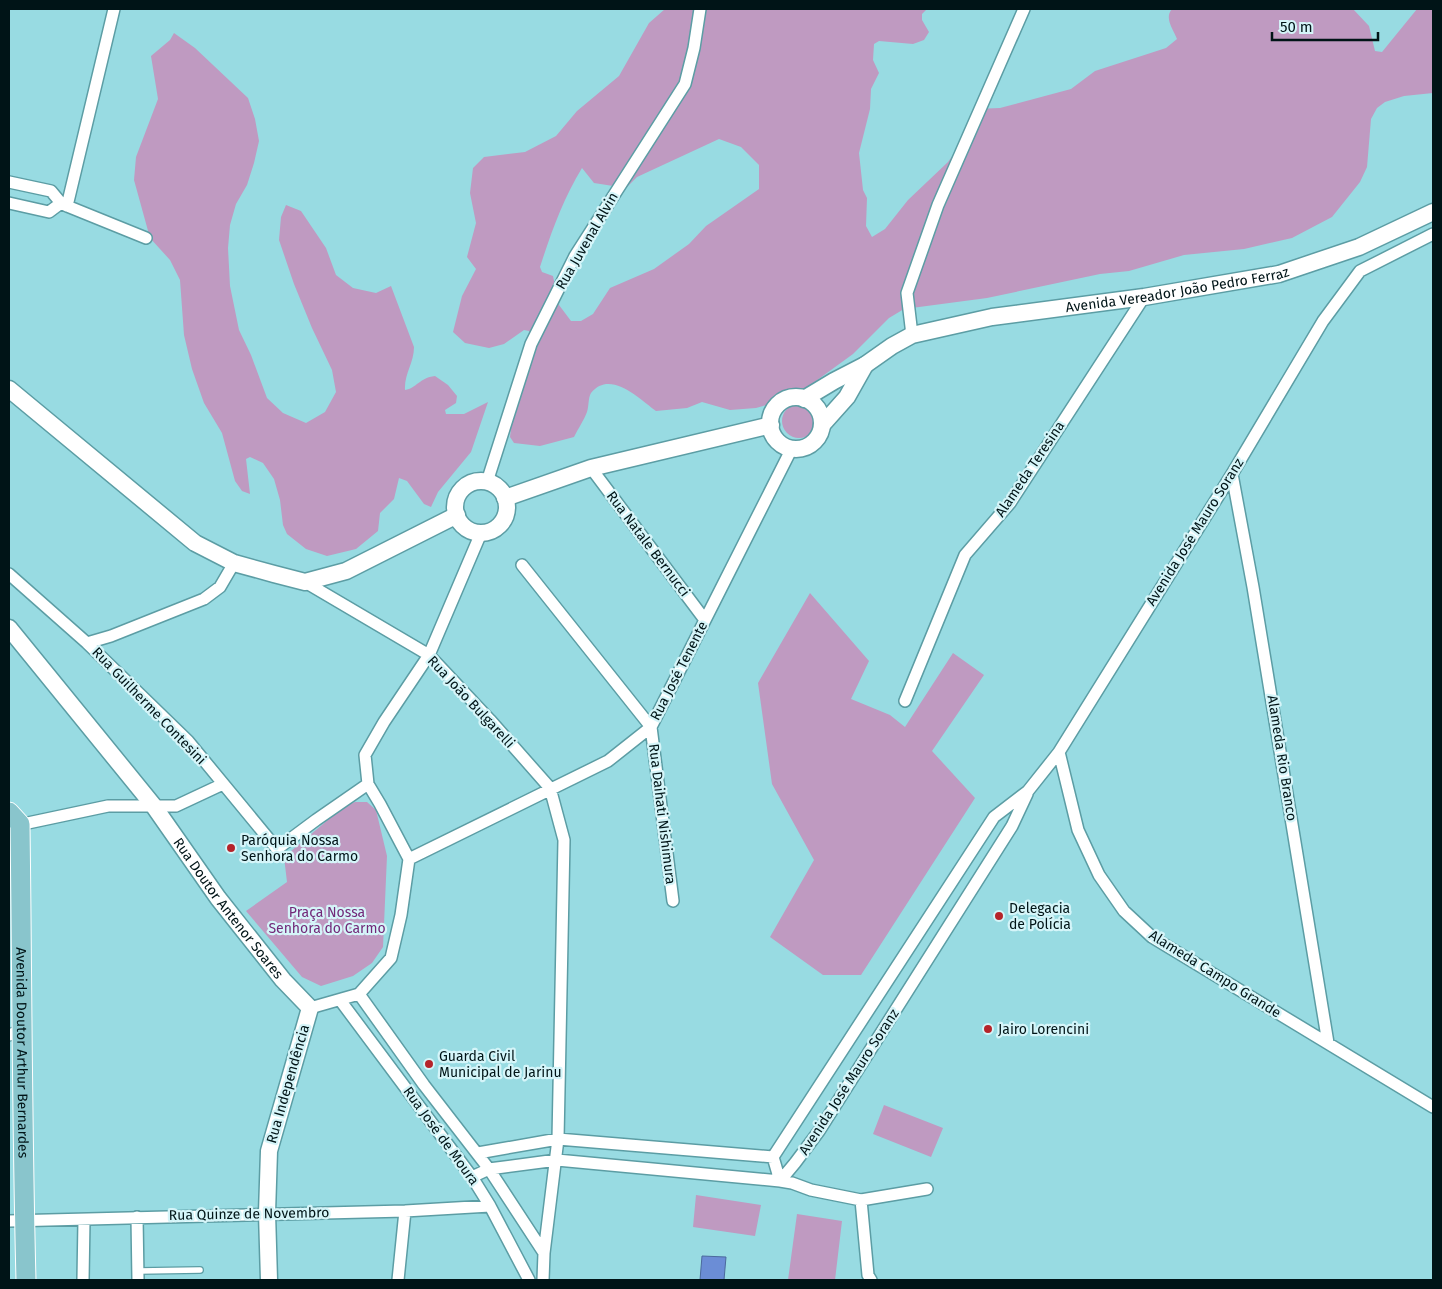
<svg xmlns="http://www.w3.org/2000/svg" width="1442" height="1289" viewBox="0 0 1442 1289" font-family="'Fira Sans',sans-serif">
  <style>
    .green { fill: #bf9ac1; fill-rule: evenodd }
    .water { fill: #6b8dd6; stroke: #4b699d }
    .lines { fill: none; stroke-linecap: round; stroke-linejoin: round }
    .lane-casing { stroke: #5c9da4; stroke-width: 8 }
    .street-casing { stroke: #5c9da4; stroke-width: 14 }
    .secondary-casing { stroke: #5c9da4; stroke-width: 19 }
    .primary-casing { stroke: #fff; stroke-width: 21 }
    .lane { stroke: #fff; stroke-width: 5.5 }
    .street { stroke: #fff; stroke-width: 11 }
    .secondary { stroke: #fff; stroke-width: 16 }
    .primary { stroke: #89c5cc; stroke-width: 19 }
    .poi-dot { fill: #b5242a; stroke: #d5f5f9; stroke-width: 2 }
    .labels { text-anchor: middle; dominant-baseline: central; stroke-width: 4.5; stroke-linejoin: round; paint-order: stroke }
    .street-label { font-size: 14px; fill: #001417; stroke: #d5f5f9 }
    .poi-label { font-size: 14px; fill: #001417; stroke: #d5f5f9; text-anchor: start }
    .park-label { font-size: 14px; fill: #722878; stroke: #d5f5f9 }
  </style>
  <rect width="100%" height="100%" fill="#98dbe2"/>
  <path class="green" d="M665,9H927L922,14V20L929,32L924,40L913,44L879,41L874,44L873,60L879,73L871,89L870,109L859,153L863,190L867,198L866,226L872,237L885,229L908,200L948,162L963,141L975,109L1000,108L1071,89L1095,71L1166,48L1177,39C1173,29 1164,18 1172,9H1353L1369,26L1375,51L1382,52L1417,9H1433V93L1404,96L1385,102L1377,108L1371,119L1367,167L1360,182L1332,217L1292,238L1244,249L1184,255L1129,271L1100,274L987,298L904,309L889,318L853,354L809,386L780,401L756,408L730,410L702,402L687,408L656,411C640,399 610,369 591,393C588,398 589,406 587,412C584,420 578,429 574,437L540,446L514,443L510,437L514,404L531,344L529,331L524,330L504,344L489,348L465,343L453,332L462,296L476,269L467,257L476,223L470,193L473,168L484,157L525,152L556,136L577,111L619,76L649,23ZM719,139L741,147L759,165V189L706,226L689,244L654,269L610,288L593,314L581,321H571L559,305L553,276L542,272L540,267C551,233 563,199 582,168L594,183L626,188L637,177Z
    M174,33L195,48L248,98L255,119L259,141L254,163L247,185L236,204L230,225L228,248L230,286L239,330L251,355L267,398L283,413L306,423L325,412L336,392L332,370L312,328L294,284L279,240L281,217L286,205L301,211L326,248L336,275L353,288L376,293L391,286L414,347C414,363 404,374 405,390C417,388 419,378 435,376L448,385L457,396L456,403L445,410L446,414H464L488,402L471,452L438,492L431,507L424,504L407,481L399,478L394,499L380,513L378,531L356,549L327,556L306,549L287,534L283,525L280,500L274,479L263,463L250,457L246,459L250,494L242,491L235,481L222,433L204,403L192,369L184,335L180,280L170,260L150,238L134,180L136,157L158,99L151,56L170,40Z
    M782 421a17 17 0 1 1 34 0a17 17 0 1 1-34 0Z
    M810,593L869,661L851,699L890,715L905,727L953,653L984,675L932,751L975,798L861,975H823L770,937L814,860L772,784L758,683Z
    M355,802H367L376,810L387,856L383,947L372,963L353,976L321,986L302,977L246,911L287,882L284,857L342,808Z
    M884,1105L943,1128L931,1157L873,1134Z
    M696,1195L761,1205L755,1236L693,1227Z
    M797,1214L842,1221L835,1280H788Z"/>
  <path class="water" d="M702,1256L726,1257L724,1280H700Z"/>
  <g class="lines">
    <defs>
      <path id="lane" d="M139,1271L200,1270"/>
      <path id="street" d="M9,182L51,191L61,203L67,206L114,9
        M9,203L49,212L61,203
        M67,206L146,238
        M912,335L907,293L938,205L1024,9
        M591,468L705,620
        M1232,474L1253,587L1328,1043
        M487,482L531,344L575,256L685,84L694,48L700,9
        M522,565L651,727L673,901
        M9,574L87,643L188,741L277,849L316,820L368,784L380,804L409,859L401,915L391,958L359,994L310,1008
        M305,582L429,655L490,720L550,788L564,840L558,1139L544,1253L543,1280
        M87,643L111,636L204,599L220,587L234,563
        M905,701L965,555L1010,503L1144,297
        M1059,752L1078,830L1099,875L1124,911L1152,937L1433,1107
        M368,784L365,755L384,722L429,655L481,533
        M9,827L108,806H176L223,784
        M409,859L608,761L651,727L792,448
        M359,994L424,1085L489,1169L544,1253
        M340,1000L472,1177L490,1206L529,1280
        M9,1035L23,1030
        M478,1153L558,1139L773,1157L994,817L1028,791L1059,752L1232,474L1323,321L1360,271L1433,234
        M773,1157L780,1181L792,1183L811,1190L861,1200L927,1189
        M472,1177L489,1169L557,1160L780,1181L795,1163L819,1131L1012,826L1027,794
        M861,1200L868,1275L871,1280
        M137,1217L138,1280
        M9,1221L405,1211L490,1206
        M83,1280L84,1220
        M398,1280L405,1211"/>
      <g id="secondary">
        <path d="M9,389L195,543L234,563L274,574L305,582L346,571L457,515"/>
        <circle cx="796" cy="423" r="26"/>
        <path id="s1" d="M804,399L834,381L865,365L892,346L912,335L992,317L1144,297L1279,274L1359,247L1433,212"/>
        <path d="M822,425L847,397L865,365"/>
        <circle cx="481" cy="507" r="26"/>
        <path d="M505,498L591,468L771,425"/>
        <path id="s2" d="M9,628L153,805L218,898L283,980L310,1008L269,1151L267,1213L269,1280"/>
      </g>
      <g id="primary">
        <path id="s3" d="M9,812L20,824C22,976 22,1128 26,1280"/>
      </g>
    </defs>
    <use href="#lane" class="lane-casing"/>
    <use href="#street" class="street-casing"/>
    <use href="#secondary" class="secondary-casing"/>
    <use href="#primary" class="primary-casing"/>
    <use href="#lane" class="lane"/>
    <use href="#street" class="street"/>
    <use href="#secondary" class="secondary"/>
    <use href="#primary" class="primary"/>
  </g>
  <g class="poi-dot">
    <circle cx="231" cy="848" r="5"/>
    <circle cx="999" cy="916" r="5"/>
    <circle cx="988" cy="1029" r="5"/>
    <circle cx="429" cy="1064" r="5"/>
  </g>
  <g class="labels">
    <g class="street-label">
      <text transform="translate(587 241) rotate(-60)">Rua Juvenal Alvin</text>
      <text stroke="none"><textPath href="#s1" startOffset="395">Avenida Vereador João Pedro Ferraz</textPath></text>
      <text transform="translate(1030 469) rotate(-56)">Alameda Teresina</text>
      <text transform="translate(1195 532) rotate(-58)">Avenida José Mauro Soranz</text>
      <text transform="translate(648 544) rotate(53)">Rua Natale Bernucci</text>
      <text transform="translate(679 671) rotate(-63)">Rua José Tenente</text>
      <text transform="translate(471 702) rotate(47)">Rua João Bulgarelli</text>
      <text transform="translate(149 706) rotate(46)">Rua Guilherme Contesini</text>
      <text transform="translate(1282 758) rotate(81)">Alameda Rio Branco</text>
      <text transform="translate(662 814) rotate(83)">Rua Daihati Nishimura</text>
      <text stroke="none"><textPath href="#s2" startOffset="356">Rua Doutor Antenor Soares</textPath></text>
      <text transform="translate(1215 974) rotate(32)">Alameda Campo Grande</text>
      <text stroke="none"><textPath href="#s3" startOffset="245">Avenida Doutor Arthur Bernardes</textPath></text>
      <text transform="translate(849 1082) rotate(-57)">Avenida José Mauro Soranz</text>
      <text transform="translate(288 1084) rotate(-74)">Rua Independência</text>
      <text transform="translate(441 1136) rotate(54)">Rua José de Moura</text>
      <text transform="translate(249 1214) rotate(-1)">Rua Quinze de Novembro</text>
    </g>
    <g class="poi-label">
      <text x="241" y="840">Paróquia Nossa<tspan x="241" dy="16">Senhora do Carmo</tspan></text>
      <text x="1009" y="908">Delegacia<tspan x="1009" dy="16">de Polícia</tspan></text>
      <text x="998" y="1029">Jairo Lorencini</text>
      <text x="439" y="1056">Guarda Civil<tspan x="439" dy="16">Municipal de Jarinu</tspan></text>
    </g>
    <g class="park-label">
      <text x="327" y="912">Praça Nossa<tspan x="327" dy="16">Senhora do Carmo</tspan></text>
    </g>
  </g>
  <rect width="1442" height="1289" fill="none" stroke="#001417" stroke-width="20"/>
  <path d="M1272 32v8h106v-8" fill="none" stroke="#001417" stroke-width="2.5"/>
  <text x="1280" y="32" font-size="15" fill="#001417" stroke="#d5f5f9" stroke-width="4" paint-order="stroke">50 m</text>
</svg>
